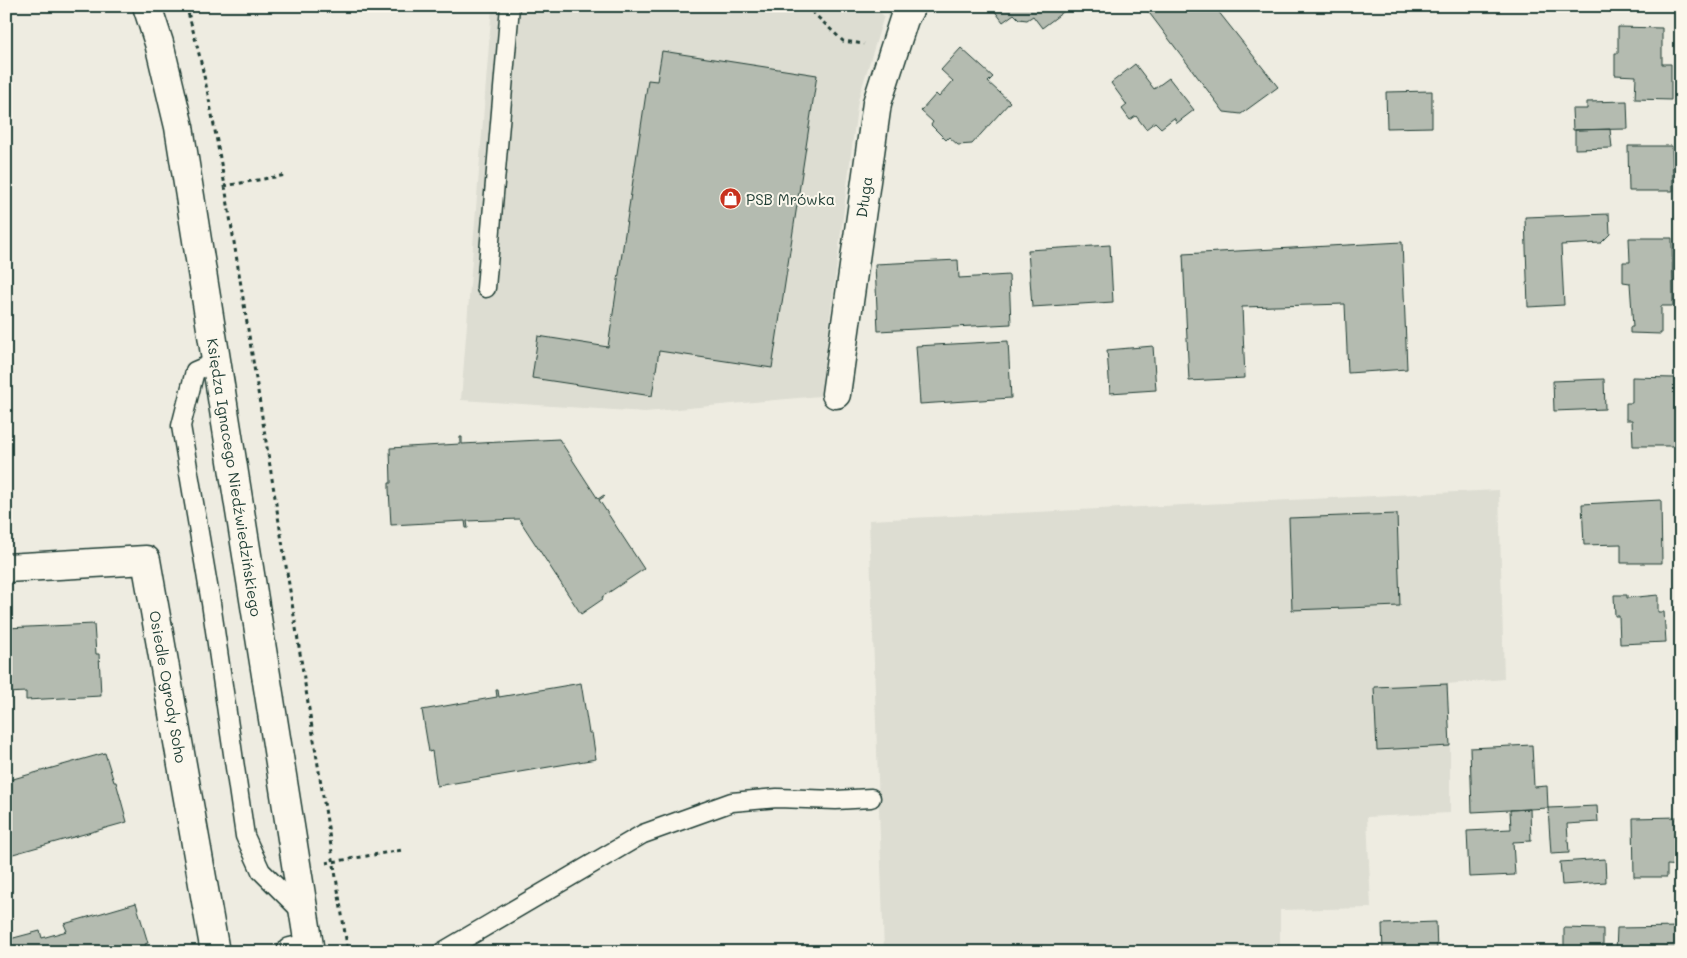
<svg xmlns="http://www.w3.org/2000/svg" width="1687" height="958" viewBox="0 0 1687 958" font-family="Mali,sans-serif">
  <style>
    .built { fill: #ddddd2 }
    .building { fill: #b4bbb0; stroke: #1f3d34 }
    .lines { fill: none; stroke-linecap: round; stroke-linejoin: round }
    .lane-casing { stroke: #1f3d34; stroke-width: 21 }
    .street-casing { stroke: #1f3d34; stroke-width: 31 }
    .secondary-casing { stroke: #1f3d34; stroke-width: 31 }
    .path { stroke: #1f3d34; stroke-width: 3; stroke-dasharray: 4 4; stroke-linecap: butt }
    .lane { stroke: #fbf7ec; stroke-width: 18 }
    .street { stroke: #fbf7ec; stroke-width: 28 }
    .secondary { stroke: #fbf7ec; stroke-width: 28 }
    .labels { text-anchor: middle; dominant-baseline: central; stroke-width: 4; stroke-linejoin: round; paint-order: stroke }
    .street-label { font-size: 15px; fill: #1f3d34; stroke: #fbf7ec }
    .poi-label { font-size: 15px; fill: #1f3d34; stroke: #fbf7ec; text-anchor: start }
  </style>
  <rect width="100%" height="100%" fill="#eeece1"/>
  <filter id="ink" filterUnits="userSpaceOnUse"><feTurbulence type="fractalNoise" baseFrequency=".02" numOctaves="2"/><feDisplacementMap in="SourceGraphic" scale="10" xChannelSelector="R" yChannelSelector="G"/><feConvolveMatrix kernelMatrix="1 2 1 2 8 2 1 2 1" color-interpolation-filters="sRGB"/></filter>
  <g filter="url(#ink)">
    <path class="built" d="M492,6H874L884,16L858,100L820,396L645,412L461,400Z
      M1499,490L1504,679L1447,684L1450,746V813L1367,817L1371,908L1280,910V952H884L869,520Z"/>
    <path class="building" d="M991,6H1071L1042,28L1033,16L1027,20L1019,19L1014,14L1003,22Z
      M1144,6H1214L1278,87L1241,114L1224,112Z
      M1547,6H1603V8L1547,9Z
      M1618,27L1662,28V64H1671V100L1635,99L1636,76L1615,75V53H1618Z
      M961,48L993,77L988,82L1010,102L972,144L958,145L949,137L946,140L931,125L933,122L921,111L936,94L939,97L953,81L941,70Z
      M662,51L817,75L772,368L659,351L652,396L532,378L538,336L608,347L648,80L657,81Z
      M1135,64L1154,89L1169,78L1194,110L1177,123L1174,118L1161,128L1155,122L1146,129L1136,116L1130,120L1122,109L1127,105L1111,83Z
      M1432,91V127L1387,128L1386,92Z
      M1627,101L1628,129L1573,130L1572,109H1587V102Z
      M1610,129L1612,148L1575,149V130Z
      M1628,146H1672L1673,191H1629Z
      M1609,214L1610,234L1601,243L1561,245L1564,305L1528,307L1525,217Z
      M1629,238H1672L1673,306H1661V334L1630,333V327H1633L1630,283L1623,282V262H1630Z
      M1402,242L1407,369L1348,373L1345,304L1242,307L1245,378L1189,381L1183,254Z
      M1110,245L1113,302L1032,307L1028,250Z
      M958,260L959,278L1009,275L1011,324L878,331L875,264Z
      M1008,341L1011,398L920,404L916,346Z
      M1153,346L1156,390L1110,393L1107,350Z
      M1632,377L1674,378L1676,446H1633L1632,420H1626V403H1632Z
      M1604,379L1605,409L1554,411L1553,381Z
      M460,437H462V444L559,439L598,499L604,495L605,496L599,500L644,569L602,597L603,599L581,614L519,519L467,521L468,528H466L465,521L391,525L389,489V483H391L390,448L460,444Z
      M1661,500L1662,563H1621V544L1584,545L1582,504Z
      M1397,514L1400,606L1292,610L1289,518Z
      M1614,595H1627V598L1658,595V612H1664L1666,642L1620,644L1619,616H1615Z
      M94,624L96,654H99L101,696L26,700V692L6,693V628Z
      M581,683L589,733H592L596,759L437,786L432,751L429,752L422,710L497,697L496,690H498L499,697Z
      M1447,684L1450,746L1377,750L1374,687Z
      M1532,745L1534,787L1547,786L1548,808L1472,812L1470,748Z
      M105,753L114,782H116L127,822L6,856V781Z
      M1597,806L1598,822L1567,824L1569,853L1551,854L1548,808Z
      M1530,809L1531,841L1513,842L1515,875L1469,877L1467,831L1511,829L1510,810Z
      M1678,817L1679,838L1681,839V866L1667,865V877H1634L1633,818Z
      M1605,859L1606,882L1562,885L1560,862Z
      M136,903L148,943L145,944L147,952H6V940L40,931L42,938L67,931L64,924Z
      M1436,922L1437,952H1383L1382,924Z
      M1681,927V952H1616L1617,928Z
      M1564,928L1603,929V952H1564Z"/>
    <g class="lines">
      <defs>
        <path id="lane" d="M486,288L510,6
          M216,362L195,371L181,426L211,603L245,836L261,871L303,913
          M442,952L643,834L732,802L777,798L836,800L871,798"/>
        <g id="street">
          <path id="s1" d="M836,394L877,103L904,19L911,6"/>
          <path id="s2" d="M6,568L146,560L215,952"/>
          <path d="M291,952L309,948"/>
        </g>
        <g id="secondary">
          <path id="s3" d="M147,6L159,43L179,127L310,952"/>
        </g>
      </defs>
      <use href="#lane" class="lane-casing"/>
      <use href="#street" class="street-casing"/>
      <use href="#secondary" class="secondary-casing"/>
      <path class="path" d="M186,6C204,65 214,125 225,186L348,952
        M806,6L843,41L864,44
        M224,186L286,175
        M326,863L402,850"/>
      <use href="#lane" class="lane"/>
      <use href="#street" class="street"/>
      <use href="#secondary" class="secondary"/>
    </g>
  </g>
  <defs>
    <symbol id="shop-disc" viewBox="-11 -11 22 22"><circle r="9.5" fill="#c8321e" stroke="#fbf7ec"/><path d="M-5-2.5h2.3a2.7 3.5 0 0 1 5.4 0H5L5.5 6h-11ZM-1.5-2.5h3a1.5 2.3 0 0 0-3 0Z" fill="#fff"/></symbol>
  </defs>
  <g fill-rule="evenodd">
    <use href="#shop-disc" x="718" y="186" width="25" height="25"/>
  </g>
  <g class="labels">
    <g class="street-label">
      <text stroke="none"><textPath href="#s1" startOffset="199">Długa</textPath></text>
      <text stroke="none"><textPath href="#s3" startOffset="480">Księdza Ignacego Niedźwiedzińskiego</textPath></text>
      <text stroke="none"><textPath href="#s2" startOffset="269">Osiedle Ogrody Soho</textPath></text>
    </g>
    <g class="poi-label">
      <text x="746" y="199">PSB Mrówka</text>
    </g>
  </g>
  <rect width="1687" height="958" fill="none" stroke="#fbf7ec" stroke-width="25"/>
  <rect x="12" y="12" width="1662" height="933" fill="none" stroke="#1f3d34" stroke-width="2" filter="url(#ink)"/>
</svg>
